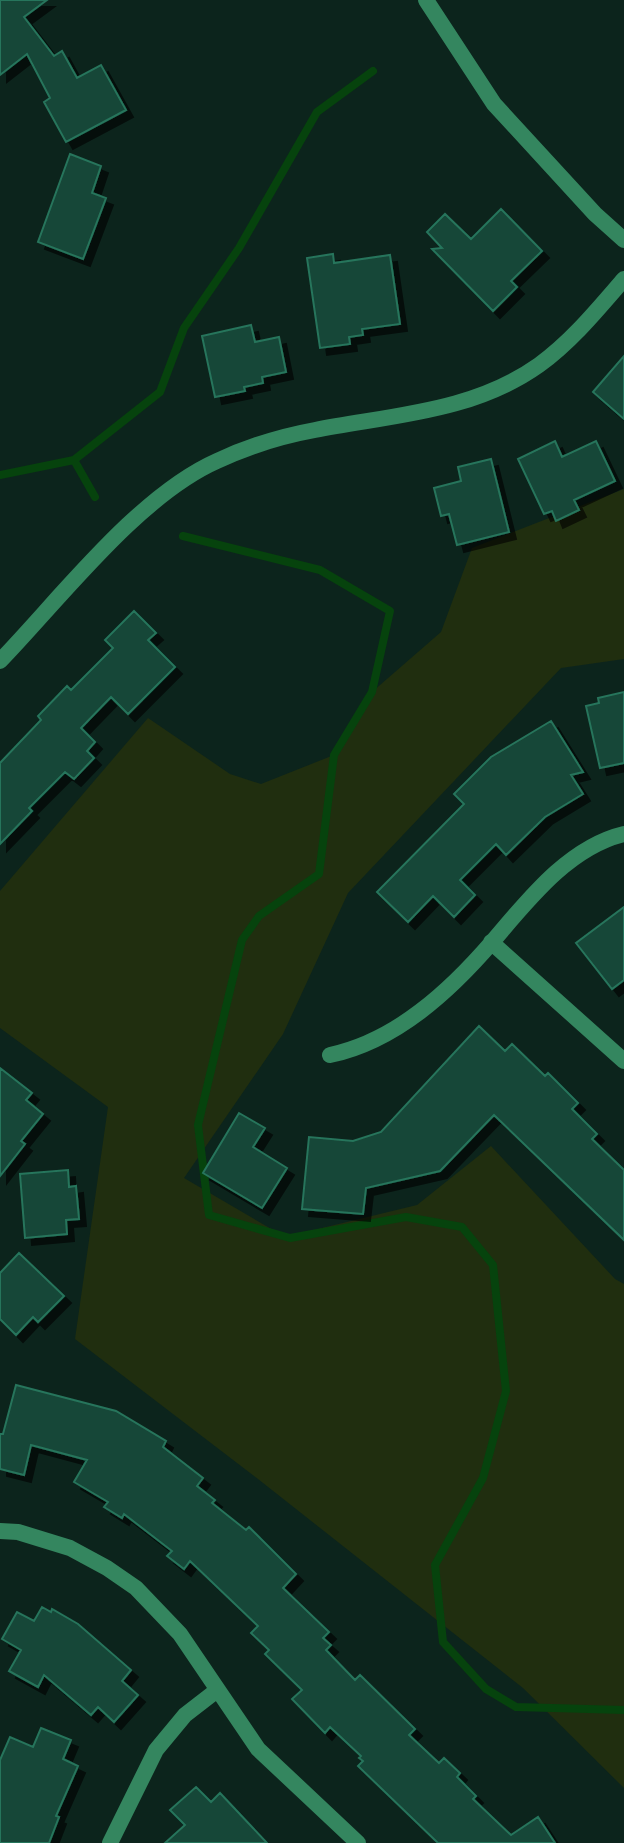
<svg xmlns="http://www.w3.org/2000/svg" width="624" height="1843" viewBox="0 0 624 1843" font-family="'Varela Round',sans-serif">
  <style>
    .green { fill: #202e0f }
    .lines { fill: none; stroke-linecap: round; stroke-linejoin: round }
    .stream { stroke: #06430d; stroke-width: 8 }
    .building { fill: #174637; stroke: #27745b; stroke-width: 2; filter: url(#shadow) }
    .minor { stroke: #34865f; stroke-width: 16 }
    .tertiary { stroke: #34865f; stroke-width: 16 }
  </style>
  <defs>
    <filter id="shadow"><feDropShadow dx="7" dy="7" stdDeviation="0" flood-color="#0009"/></filter>
  </defs>
  <rect width="100%" height="100%" fill="#0c241c"/>
  <path class="green" d="M624,489V659L561,668L348,893L283,1034L184,1178L285,1237L417,1205L491,1146L615,1279L624,1284V1788L523,1688L258,1479L75,1339L108,1107L0,1028V891L148,718L230,774L261,784L334,755L372,692L441,632L472,548Z"/>
  <g class="lines">
    <path class="stream" d="M74,460L95,497
      M0,475L74,460L160,392L184,328L239,248L317,112L373,71
      M183,536L320,570L390,611L372,692L334,755L319,874L259,916L242,940L198,1125L209,1215L290,1238L406,1217L462,1227L493,1265L506,1391L483,1478L435,1565L443,1642L486,1689L516,1707L624,1710"/>
  </g>
  <path class="building" d="M0,0H47L24,17L54,56L62,51L77,78L101,65L126,110L66,142L44,102L50,98L27,54L0,75Z
    M70,154L101,166L92,193L106,198L83,259L38,242Z
    M501,209L542,251L511,281L517,287L493,311L432,249L442,248L427,232L445,214L471,239Z
    M333,254L334,263L390,255L400,324L362,329L363,335L349,337L350,344L320,348L307,258Z
    M251,325L255,342L279,337L286,372L262,377L263,383L244,387L245,391L215,397L202,336Z
    M624,356V419L593,392Z
    M555,441L562,457L596,441L615,481L574,500L579,510L556,521L552,511L544,514L518,459Z
    M491,459L509,532L457,545L449,514L441,516L434,488L461,481L458,467Z
    M134,611L156,633L148,640L175,667L128,714L111,697L81,728L95,742L87,751L94,758L74,779L65,772L29,808L32,811L0,844V763L41,720L38,716L67,686L71,690L113,648L105,640Z
    M624,692V763L600,768L586,706L599,703L598,698Z
    M551,721L583,772L571,775L583,794L545,817L506,855L496,844L460,880L475,895L454,917L433,896L408,922L377,892L464,804L454,794L491,757Z
    M624,907V980L612,989L576,943Z
    M479,1026L505,1051L512,1044L545,1076L548,1073L578,1103L572,1109L597,1134L592,1139L624,1170V1240L494,1115L440,1171L366,1188L363,1214L302,1209L309,1137L353,1141L381,1132Z
    M0,1068L32,1093L26,1100L43,1114L21,1141L25,1144L0,1176Z
    M239,1113L265,1128L253,1147L287,1168L262,1208L203,1173Z
    M68,1170L69,1187L76,1186L79,1219L66,1220L67,1234L25,1238L20,1174Z
    M19,1253L64,1296L38,1322L33,1317L16,1335L0,1319V1273Z
    M16,1385L116,1411L166,1441L163,1447L203,1478L197,1486L215,1500L212,1503L246,1530L249,1527L296,1574L283,1588L329,1632L323,1638L331,1645L326,1650L355,1680L360,1675L415,1729L409,1735L439,1763L444,1758L460,1773L457,1777L476,1796L473,1799L511,1835L538,1817L555,1843H438L358,1766L363,1761L359,1758L361,1756L330,1727L325,1733L292,1699L302,1690L265,1654L269,1650L251,1633L258,1626L190,1561L184,1569L167,1556L172,1551L124,1514L122,1518L104,1507L108,1502L74,1482L87,1460L31,1445L24,1475L0,1469V1434H3Z
    M42,1607L51,1612L52,1609L78,1624L131,1670L122,1681L138,1695L114,1722L98,1707L91,1715L44,1675L38,1687L9,1671L21,1650L2,1639L17,1612L34,1621Z
    M41,1728L71,1740L63,1759L78,1766L56,1816L59,1817L49,1843H0V1760L10,1737L33,1747Z
    M196,1787L211,1802L220,1793L267,1843H165L185,1825L170,1810Z"/>
  <g class="lines">
    <path class="minor" d="M491,942L624,1061
      M330,1055C396,1041 450,991 493,941C528,900 569,847 624,834
      M0,1531L18,1532L70,1548L107,1568L136,1588L180,1634L258,1749L358,1843
      M110,1843L156,1750L185,1715L216,1691"/>
    <path class="tertiary" d="M426,0L494,104L595,214L624,240
      M0,661C60,599 138,496 217,461C247,447 282,436 315,430C392,415 473,412 539,365C572,341 598,309 624,279"/>
  </g>
</svg>
